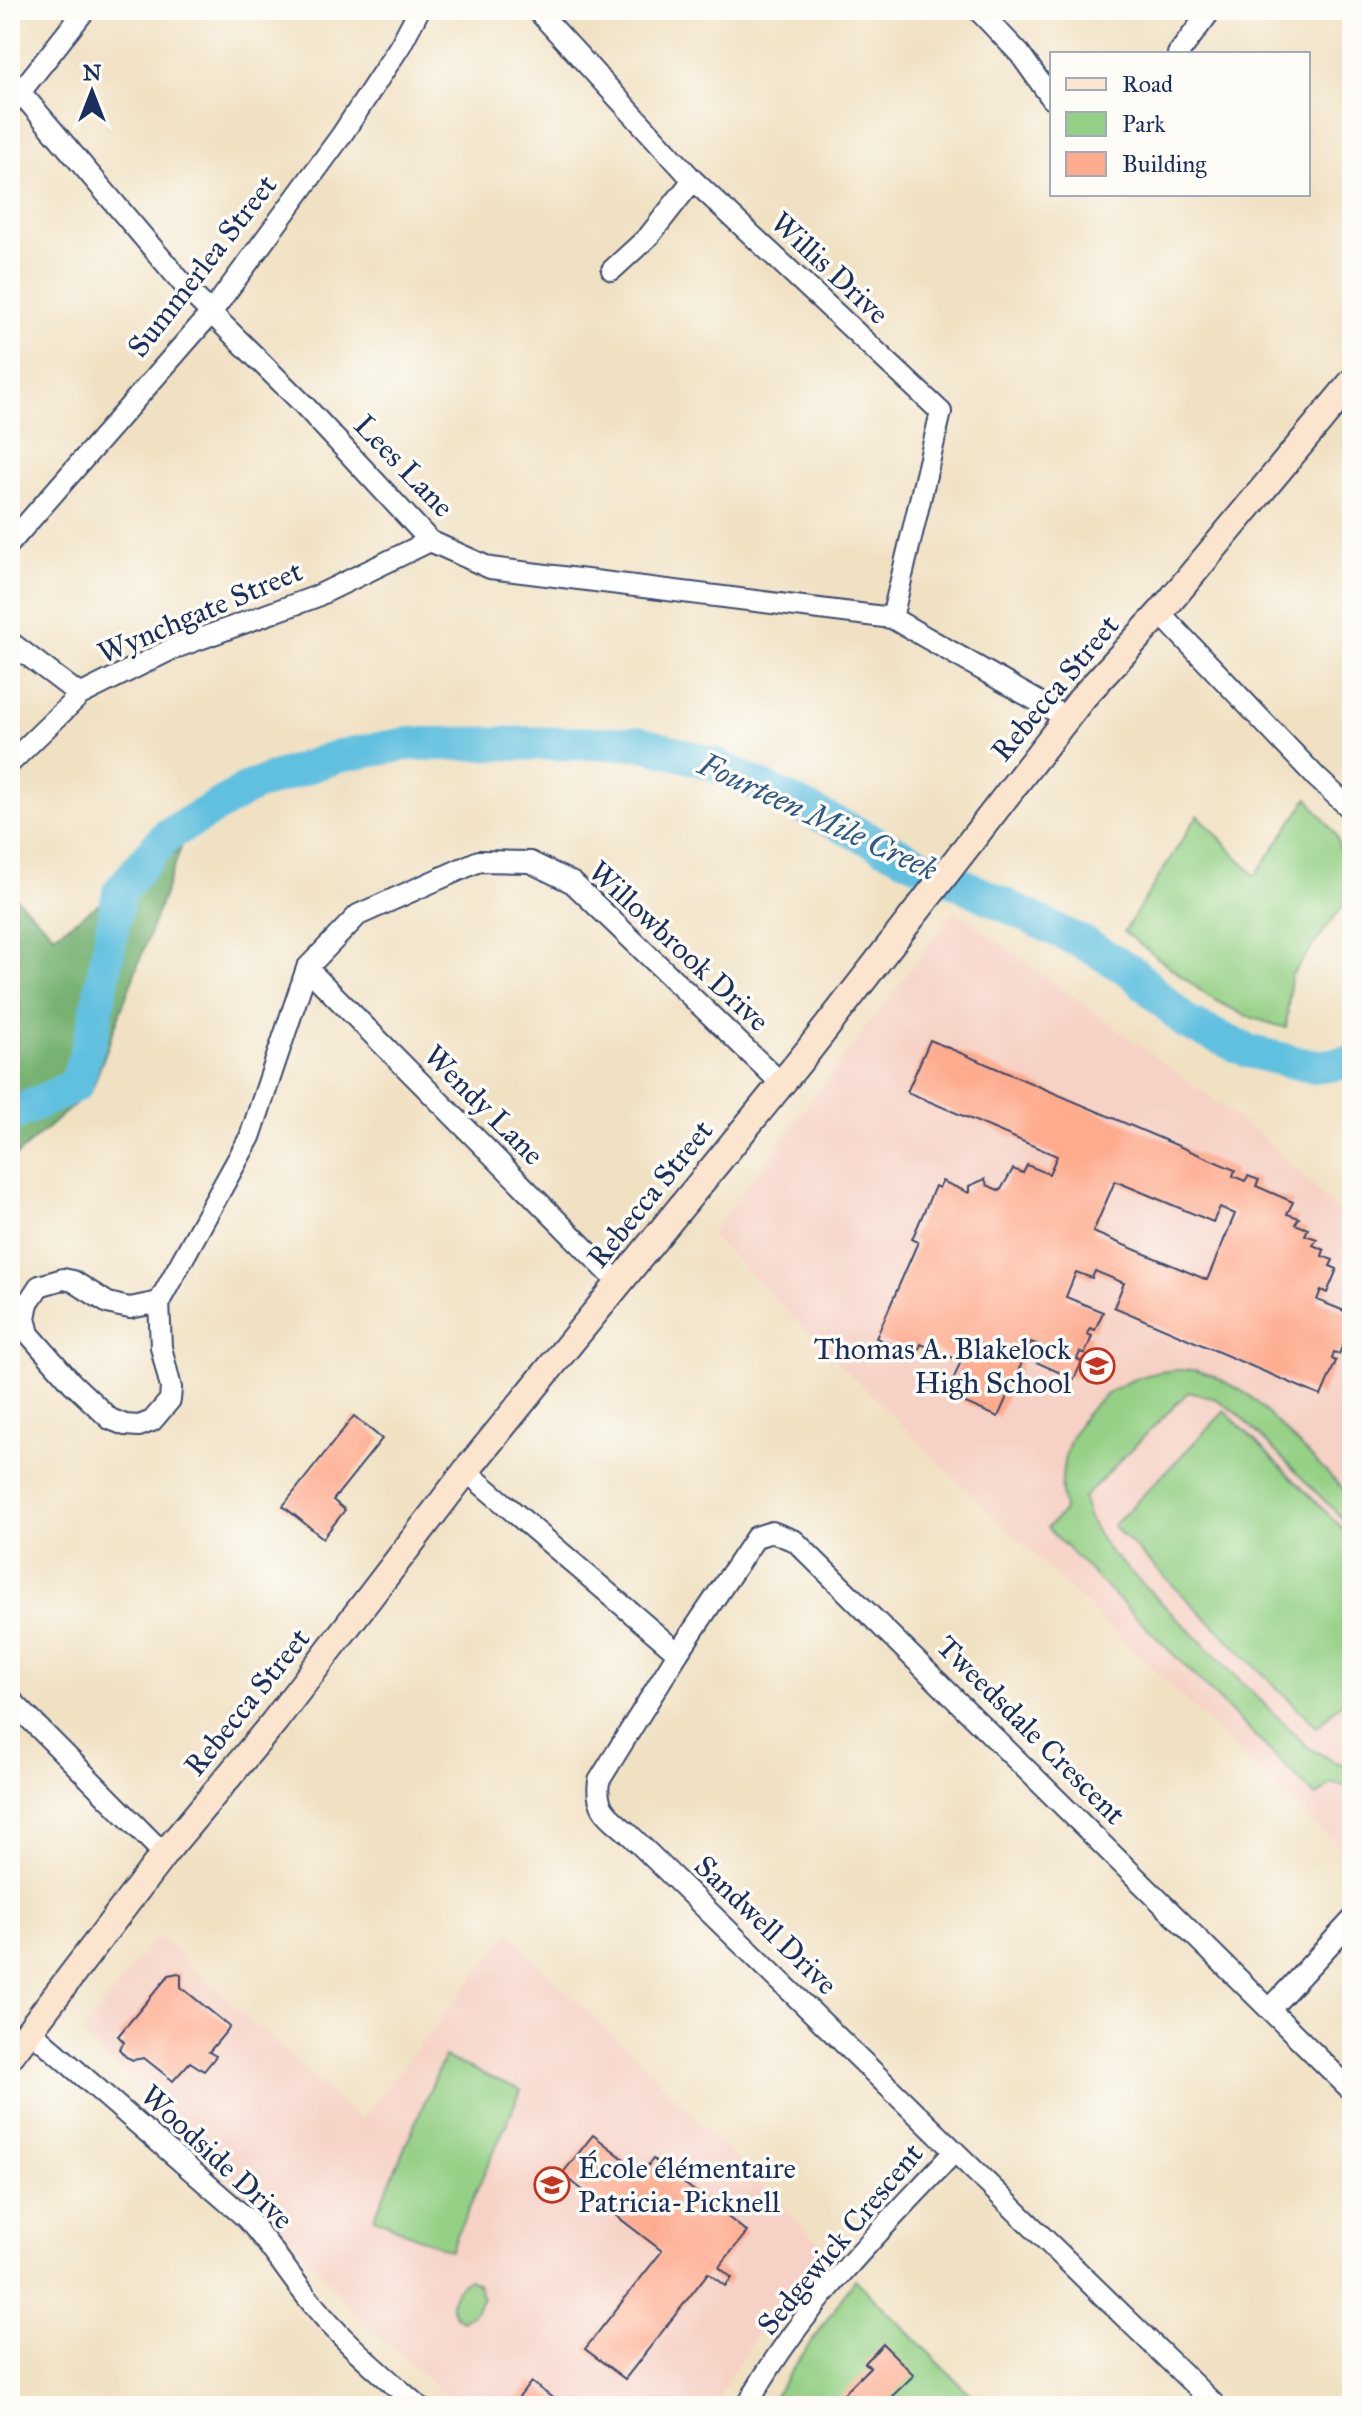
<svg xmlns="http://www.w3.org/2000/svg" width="1362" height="2416" viewBox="0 0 1362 2416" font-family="'IM FELL Great Primer',serif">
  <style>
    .built { fill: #f6d1c5 }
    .green { fill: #94d085; stroke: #588072; stroke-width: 2 }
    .forest { fill: #77b272; stroke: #497068; stroke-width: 2 }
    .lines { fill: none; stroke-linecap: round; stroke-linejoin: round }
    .river { stroke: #61c0df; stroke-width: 34 }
    .building { fill: #feab8e; fill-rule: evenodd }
    .street-casing { stroke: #3b4a6d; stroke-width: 24 }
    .secondary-casing { stroke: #3b4a6d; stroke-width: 30 }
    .street { stroke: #fff; stroke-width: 20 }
    .secondary { stroke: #fce5cf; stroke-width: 26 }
    .labels { text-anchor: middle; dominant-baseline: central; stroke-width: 7; stroke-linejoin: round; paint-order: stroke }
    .street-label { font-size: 30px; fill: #1b2f5e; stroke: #fdfcf7 }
    .poi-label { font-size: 30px; fill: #1b2f5e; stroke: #fdfcf7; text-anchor: end }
    .water-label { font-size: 32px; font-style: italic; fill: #305a85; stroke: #fdfcf7 }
  </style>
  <rect width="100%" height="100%" fill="#fdfcf7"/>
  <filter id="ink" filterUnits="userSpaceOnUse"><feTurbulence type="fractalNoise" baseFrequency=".0125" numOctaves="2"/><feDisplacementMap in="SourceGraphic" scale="16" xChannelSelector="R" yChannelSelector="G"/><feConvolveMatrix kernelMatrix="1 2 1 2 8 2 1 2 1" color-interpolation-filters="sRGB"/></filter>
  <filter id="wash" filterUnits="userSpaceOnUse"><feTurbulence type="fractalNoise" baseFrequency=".006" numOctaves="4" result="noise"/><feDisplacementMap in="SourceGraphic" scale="32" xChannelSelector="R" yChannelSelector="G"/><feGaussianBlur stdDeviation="1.8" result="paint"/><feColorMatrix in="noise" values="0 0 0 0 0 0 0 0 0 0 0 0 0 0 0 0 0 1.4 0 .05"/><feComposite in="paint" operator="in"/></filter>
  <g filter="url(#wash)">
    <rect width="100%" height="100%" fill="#f1e1c3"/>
    <path class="built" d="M955,910L1257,1132L1352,1225V1860L975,1498L710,1235Z
      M510,1932L559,1985L624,2045L826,2250L777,2304L730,2376L715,2406H457L374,2332L346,2304L318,2267L82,2034L157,1935L360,2120Z"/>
    <path class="green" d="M1308,798L1336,835L1344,865L1352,878V893L1291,976L1286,1028L1246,1016L1209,997L1124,932L1198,815L1255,876Z
      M1175,1370H1195L1214,1376L1249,1395L1352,1498V1528L1236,1412L1216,1399L1188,1392L1083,1498C1087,1520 1098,1537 1112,1554L1309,1748L1335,1762L1352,1766V1787L1331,1784L1316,1797L1047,1528L1064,1511C1050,1434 1100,1376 1175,1370Z
      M1225,1411L1352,1538V1692L1317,1727L1113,1526Z
      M444,2057L521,2090L450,2251L374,2218Z
      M468,2279L477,2283L483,2298L474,2313L462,2321C443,2307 451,2292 468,2279Z
      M855,2279L982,2406H767Z"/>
    <path class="forest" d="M181,848L92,1089L10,1161V892L54,935Z"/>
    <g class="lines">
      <path class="river" d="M10,1116L76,1085L94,1026L119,892L166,836L252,786L339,756L407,744L641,743L714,764L1087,945L1132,972L1187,1023L1251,1052L1315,1067L1352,1062"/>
    </g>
    <g id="blocks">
      <path class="building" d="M930,1040L1235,1170L1233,1176L1245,1181L1248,1176L1259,1180L1256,1186L1293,1202L1287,1214L1299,1218L1295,1224L1308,1229L1305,1235L1317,1239L1313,1245L1324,1250L1322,1256L1333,1260L1330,1266L1337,1269L1327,1293L1321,1290L1317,1300L1352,1314V1324L1339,1354L1334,1352L1332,1359L1336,1361L1321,1396L1114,1307L1124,1283L1095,1271L1092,1278L1076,1272L1066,1297L1103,1312L1095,1330L1090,1328L1087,1334L1092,1336L1085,1354L1080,1352L1077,1359L1082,1362L1074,1379L1036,1362L1042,1346L1031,1342L998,1417L947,1395L961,1361L921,1344L916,1355L876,1338L918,1242L912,1239L935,1186L939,1188L942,1181L969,1193V1186L985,1179L987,1185L1000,1191L1013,1169L1023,1173L1027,1165L1049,1174L1057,1156L907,1092ZM1115,1181L1213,1222L1220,1207L1235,1214L1207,1280L1093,1232Z
        M354,1416L382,1439L333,1500L345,1510L323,1538L283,1506Z
        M178,1973L181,1975V1987L230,2027L209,2052L216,2056L204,2071L190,2062L173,2081L144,2058L133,2060L126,2057L119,2049L124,2042L118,2036L169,1975Z
        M593,2135L642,2173L653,2159L747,2232L719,2267L732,2278L725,2286L708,2273L625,2379L585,2349L662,2251L562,2174Z
        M883,2344L914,2375L882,2406H831L870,2367L865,2363Z
        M531,2382L554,2399L549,2406H526L517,2400Z"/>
    </g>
  </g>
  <g filter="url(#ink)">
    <use href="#blocks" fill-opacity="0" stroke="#3b4a6d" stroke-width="2"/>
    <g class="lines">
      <defs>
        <path id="street" d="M537,10L693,180L941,412L892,618
          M978,10L1020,54L1052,99
          M1178,54L1211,10
          M10,80L189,291L303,404L430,541L490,568L892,618L1067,718
          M10,105L85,10
          M612,270L649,236L693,180
          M10,543L211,313L341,136L400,46L419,10
          M1160,613L1317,778L1352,810
          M10,642L80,695
          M10,763L80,695L172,649L315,597L430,541
          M307,968L619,1283
          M159,1302L130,1308L120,1306L108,1303L73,1281L63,1279L39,1286L28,1303L25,1318L29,1334L72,1383L110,1419L125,1425L139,1426L152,1421L170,1400L171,1388L161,1347L159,1302L250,1137L307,968L358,915L479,861L530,862L573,883L781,1083
          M466,1471L678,1653
          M10,1699L164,1854
          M1271,2008L1352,1920
          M31,2031L246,2218C271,2245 288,2274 311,2302C342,2341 381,2373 418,2406
          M747,2406C799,2309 880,2232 954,2152
          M1216,2406L627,1832C608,1816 595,1808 599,1781L678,1653L756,1537L772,1532L795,1541L1352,2091"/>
        <path id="secondary" d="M10,2056L164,1854L274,1722L466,1471L808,1051L1083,697L1160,613L1352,382"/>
      </defs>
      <use href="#street" class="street-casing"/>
      <use href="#secondary" class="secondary-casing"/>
      <use href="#street" class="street"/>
      <use href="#secondary" class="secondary"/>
    </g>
  </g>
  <defs>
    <symbol id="school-ring" viewBox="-11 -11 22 22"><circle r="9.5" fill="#fdfcf7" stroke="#c8321e" stroke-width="1.5"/><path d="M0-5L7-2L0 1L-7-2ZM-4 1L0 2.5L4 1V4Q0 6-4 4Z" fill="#c8321e"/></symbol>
  </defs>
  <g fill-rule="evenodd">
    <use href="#school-ring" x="1077" y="1346" width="40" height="40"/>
    <use href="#school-ring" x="532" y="2165" width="40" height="40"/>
  </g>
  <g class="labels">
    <g class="street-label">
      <text transform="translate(202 266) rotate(-52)">Summerlea Street</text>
      <text transform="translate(830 268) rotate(43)">Willis Drive</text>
      <text transform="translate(404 466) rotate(46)">Lees Lane</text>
      <text transform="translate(200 612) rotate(-23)">Wynchgate Street</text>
      <text transform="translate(1055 688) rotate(-50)">Rebecca Street</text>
      <text transform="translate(679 946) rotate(43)">Willowbrook Drive</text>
      <text transform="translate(484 1105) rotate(45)">Wendy Lane</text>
      <text transform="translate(650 1194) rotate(-51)">Rebecca Street</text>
      <text transform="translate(247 1702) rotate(-51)">Rebecca Street</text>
      <text transform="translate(1031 1730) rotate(45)">Tweedsdale Crescent</text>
      <text transform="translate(766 1925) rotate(44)">Sandwell Drive</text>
      <text transform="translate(217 2157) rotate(43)">Woodside Drive</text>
      <text transform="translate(840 2239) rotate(-50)">Sedgewick Crescent</text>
    </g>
    <g class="poi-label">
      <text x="1071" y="1349">Thomas A. Blakelock<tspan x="1071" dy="34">High School</tspan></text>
      <text x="578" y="2168" text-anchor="start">École élémentaire<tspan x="578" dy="34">Patricia-Picknell</tspan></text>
    </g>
    <g class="water-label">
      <text transform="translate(818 817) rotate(25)">Fourteen Mile Creek</text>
    </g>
  </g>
  <rect width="1362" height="2416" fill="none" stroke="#fdfcf7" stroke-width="40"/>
  <rect x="1050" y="52" width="260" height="144" fill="#fdfcf7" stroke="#a3aaba" stroke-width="2"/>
  <rect x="1066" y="78" width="40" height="12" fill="#fce5cf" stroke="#a3aaba" stroke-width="2"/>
  <text x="1122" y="92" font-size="24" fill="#1b2f5e">Road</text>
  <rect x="1066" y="112" width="40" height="24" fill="#94d085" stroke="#a3aaba" stroke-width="2"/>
  <text x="1122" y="132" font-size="24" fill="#1b2f5e">Park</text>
  <rect x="1066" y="152" width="40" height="24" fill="#feab8e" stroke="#a3aaba" stroke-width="2"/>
  <text x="1122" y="172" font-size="24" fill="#1b2f5e">Building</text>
  <g transform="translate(92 92)" stroke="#fdfcf7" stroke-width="6" paint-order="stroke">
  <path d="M0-6L14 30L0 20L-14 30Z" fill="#1b2f5e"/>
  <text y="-12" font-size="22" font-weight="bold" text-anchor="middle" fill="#1b2f5e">N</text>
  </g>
</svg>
